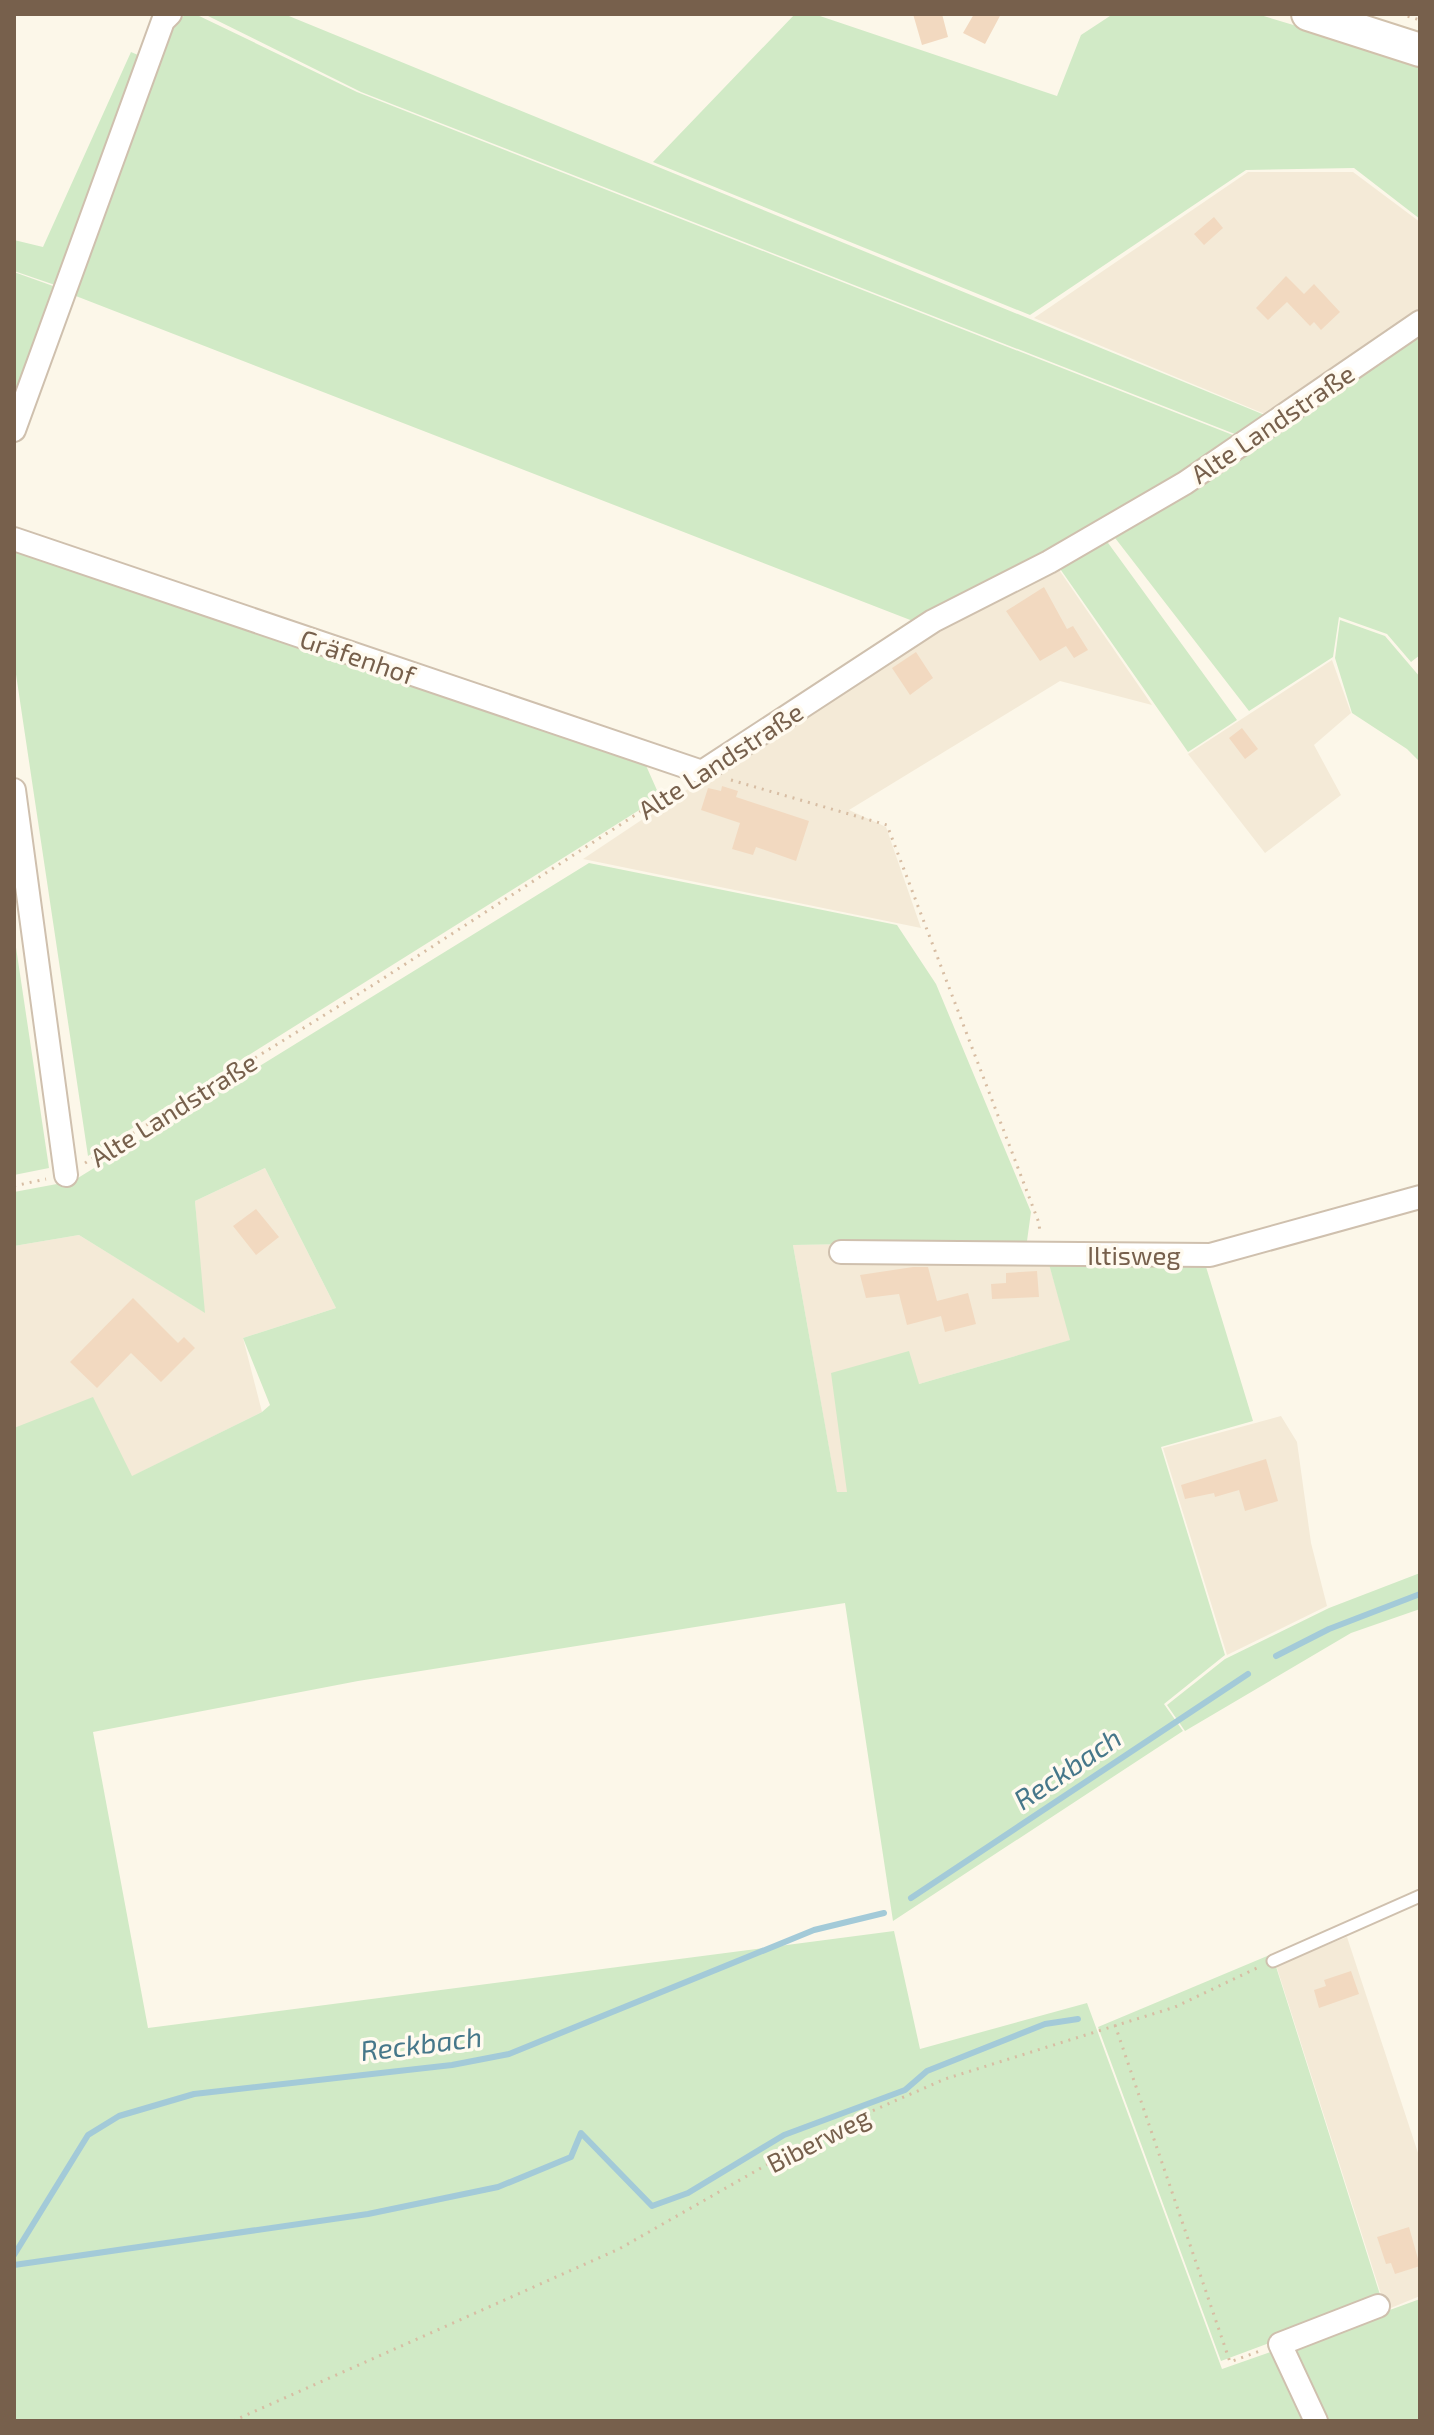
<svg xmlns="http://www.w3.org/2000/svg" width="1434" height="2435" viewBox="0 0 1434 2435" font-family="'Exo 2',sans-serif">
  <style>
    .residential { fill: #f4ead7 }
    .green { fill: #d1eac6 }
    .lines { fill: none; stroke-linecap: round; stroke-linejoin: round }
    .stream { stroke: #a3cad8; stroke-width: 6 }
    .building { fill: #f2d9c0 }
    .service-casing { stroke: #cfc0ae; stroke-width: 15 }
    .minor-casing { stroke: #cfc0ae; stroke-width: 26 }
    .secondary-casing { stroke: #d1c1ac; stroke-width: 36 }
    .path { stroke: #d7bda3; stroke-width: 3; stroke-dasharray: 2 6; stroke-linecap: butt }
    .service { stroke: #fff; stroke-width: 11 }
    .minor { stroke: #fff; stroke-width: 22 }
    .secondary { stroke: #fff; stroke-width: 32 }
    .labels { text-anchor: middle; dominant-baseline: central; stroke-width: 7; stroke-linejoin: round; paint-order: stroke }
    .street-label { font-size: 26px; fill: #77604c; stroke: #fffaef }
    .water-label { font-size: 28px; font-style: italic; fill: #46778a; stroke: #fffaef }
  </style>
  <rect width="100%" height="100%" fill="#fcf7e9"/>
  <path class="residential" d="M1248,172H1353L1420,222V316L1277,419L1034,318Z
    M1055,564L1152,705L1060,681L849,810L886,827L921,928L583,859L934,625Z
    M1332,660L1351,713L1314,745L1341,795L1265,853L1188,754Z
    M265,1168L336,1308L243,1338L262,1412L131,1477L14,1428V1246L79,1235L204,1312L195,1201Z
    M1027,1241L1047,1257L1071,1340L919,1384L847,1492L837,1493L793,1245Z
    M1281,1416L1297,1442L1311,1543L1327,1606L1227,1655L1163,1448Z
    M1347,1937L1420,2159V2296L1386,2310L1276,1965Z"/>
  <path class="green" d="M185,14H195L357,92L1243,439L918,623L63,291L156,52Z
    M204,14H284L1272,418L1245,438L361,92Z
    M795,14H814L1057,96L1081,35L1113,14H1257L1420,63V219L1354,168L1246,170L1030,315L653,162Z
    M131,52L145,58L55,285L14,271V240L43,247Z
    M14,272L53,286L14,397Z
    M1420,328V655L1411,662L1387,634L1339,617L1333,657L1249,711L1112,534Z
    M1103,536L1237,720L1188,752L1056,563Z
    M14,547L644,761L660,797L88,1156L14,661Z
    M1340,620L1385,636L1420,677V762L1407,749L1352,713L1335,658Z
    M589,863L897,925L936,984L1031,1212L1027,1241L793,1245L837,1492H847L831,1373L909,1351L919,1384L1070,1340L1047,1257H1203L1253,1421L1161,1447L1225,1655L1164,1704L1183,1731L893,1921L845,1603L358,1681L93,1732L148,2028L894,1931L920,2049L1087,2003L1222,2369L1276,2350L1310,2421H14V1428L93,1397L132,1476L262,1412L270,1405L243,1338L336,1308L265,1168L195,1201L205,1313L79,1235L14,1246V1192L73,1181Z
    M14,934L49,1168L14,1175Z
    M1420,1573V1609L1351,1633L1185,1731L1167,1705L1225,1659L1329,1608Z
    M1272,1954L1382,2301L1221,2361L1098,2027Z
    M1420,2299V2421H1323L1288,2347Z"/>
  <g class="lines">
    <path class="stream" d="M1276,1656L1329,1629L1420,1594
      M911,1898L1248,1674
      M14,2255L88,2135L119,2116L194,2094L452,2065L509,2054L814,1930L884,1913
      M14,2265L368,2214L498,2187L571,2157L581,2133L652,2206L688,2193L784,2135L905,2090L927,2071L1045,2024L1078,2019"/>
  </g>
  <path class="building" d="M913,14H942L948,37L922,45Z
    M974,14H1001L985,44L963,33Z
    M1214,217L1223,228L1204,245L1194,234Z
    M1286,276L1304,294L1314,284L1340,312L1321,330L1314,322L1310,326L1287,302L1268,320L1256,308Z
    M1044,587L1067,629L1073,626L1088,650L1074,658L1066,646L1040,661L1006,611Z
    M916,652L933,678L910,695L892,668Z
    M1242,728L1258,749L1245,759L1229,738Z
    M722,786L738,791L736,797L809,821L796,861L756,847L753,855L732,849L740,823L701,810L708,788L721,791Z
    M256,1209L279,1237L256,1255L233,1226Z
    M913,1267H928L937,1301L968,1293L976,1324L945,1332L941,1316L907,1325L899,1294L866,1298L860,1275Z
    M1037,1271L1039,1297L992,1299L991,1284L1006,1283V1273Z
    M133,1298L178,1343L184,1337L195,1348L161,1382L131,1353L97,1388L70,1362Z
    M1266,1459L1278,1501L1245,1511L1239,1490L1215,1497L1214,1493L1185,1499L1181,1485Z
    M1351,1971L1359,1994L1319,2008L1314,1990L1326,1986L1324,1980Z
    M1409,2227L1420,2266L1395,2274L1391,2263L1386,2264L1377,2237Z"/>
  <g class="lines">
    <defs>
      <path id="service" d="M1273,1961L1420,1896"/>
      <path id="minor" d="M14,430L163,21L170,14
        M14,539L702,772L933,621L1049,562L1185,483L1420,322
        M14,790L66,1175
        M841,1252L1210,1255L1420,1197
        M1316,2421L1280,2344L1378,2306"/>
      <path id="secondary" d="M1308,14L1420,50"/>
    </defs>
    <use href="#service" class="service-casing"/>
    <use href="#minor" class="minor-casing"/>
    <use href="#secondary" class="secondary-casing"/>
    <path class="path" d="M1400,14L1420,20
      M731,780L887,825L1039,1223L1040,1234
      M85,1163L373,985L680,786
      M14,1186L46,1179
      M1115,2025L1230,2362L1260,2351
      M233,2421L619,2249L824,2132L945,2079L1175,2007L1259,1967"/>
    <use href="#service" class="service"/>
    <use href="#minor" class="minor"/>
    <use href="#secondary" class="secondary"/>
  </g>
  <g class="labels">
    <g class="street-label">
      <text transform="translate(1272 423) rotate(-34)">Alte Landstraße</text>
      <text transform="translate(358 656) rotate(19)">Gräfenhof</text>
      <text transform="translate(720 760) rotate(-33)">Alte Landstraße</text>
      <text transform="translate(173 1109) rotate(-32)">Alte Landstraße</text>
      <text x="1134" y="1254">Iltisweg</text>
      <text transform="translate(818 2139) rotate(-27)">Biberweg</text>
    </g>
    <g class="water-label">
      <text transform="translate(1067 1768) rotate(-34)">Reckbach</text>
      <text transform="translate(421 2043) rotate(-7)">Reckbach</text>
    </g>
  </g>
  <rect width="1434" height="2435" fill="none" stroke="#77604c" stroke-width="32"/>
</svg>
